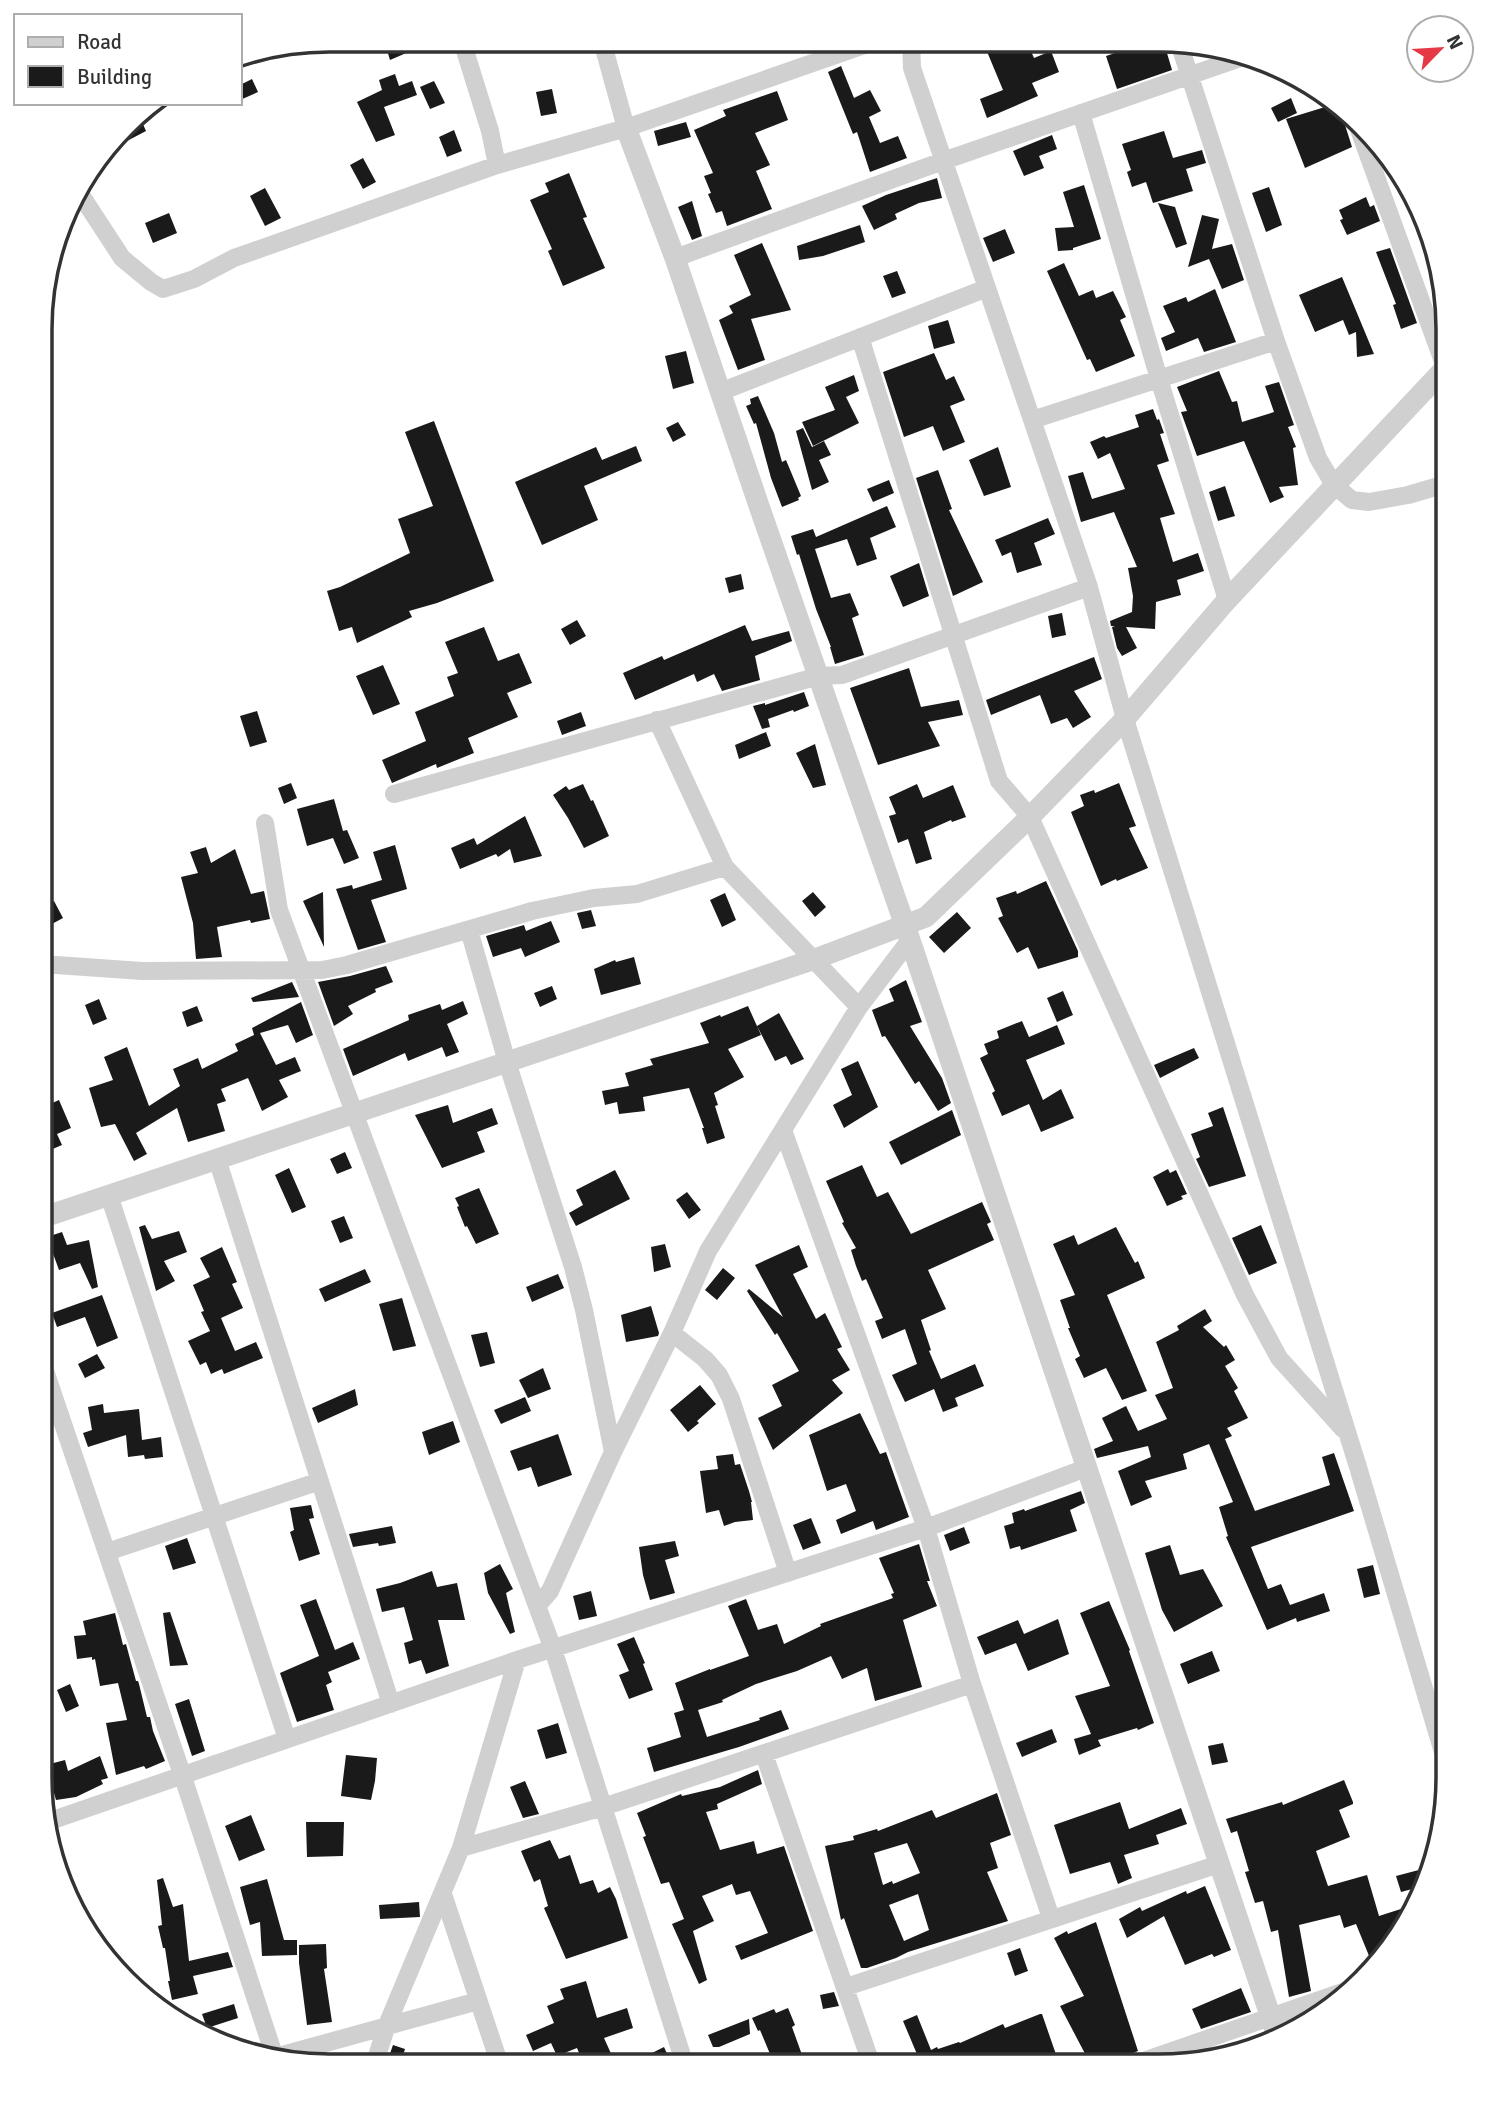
<svg xmlns="http://www.w3.org/2000/svg" width="1489" height="2107" viewBox="0 0 1489 2107" font-family="Signika,sans-serif">
  <style>
    .building { fill: #1a1a1a; fill-rule: evenodd }
    .lines { fill: none; stroke-linecap: round; stroke-linejoin: round }
    .minor { stroke: #d0d0d0; stroke-width: 18 }
    .tertiary { stroke: #d0d0d0; stroke-width: 21 }
    .rim { fill: none; stroke: #333; stroke-width: 3.5 }
  </style>
  <rect width="100%" height="100%" fill="#fff"/>
  <path class="building" d="M384,40H389L434,41L390,60Z
    M983,42H1027L1034,58L1051,51L1059,72L1032,83L1038,96L987,118L980,99L1003,90Z
    M1164,43L1172,70L1117,89L1106,56L1139,45L1141,50Z
    M841,66L854,98L870,90L881,111L869,117L880,143L898,136L907,158L870,172L857,132L853,134L828,72Z
    M395,74L399,86L412,81L417,95L384,107L395,135L376,142L357,102L382,90L379,80Z
    M252,79L258,92L240,100V85Z
    M434,81L445,103L430,109L420,87Z
    M552,89L557,113L541,116L536,92Z
    M777,91L788,120L755,133L770,165L756,171L772,209L727,226L722,211L716,213L708,194L711,193L704,176L713,173L694,130L726,116L723,110Z
    M1291,98L1297,113L1278,122L1271,108Z
    M1338,103L1352,147L1305,168L1286,119Z
    M138,113L146,131L106,152L130,122Z
    M686,122L691,137L658,146L654,131Z
    M454,130L462,151L447,157L439,137Z
    M1164,131L1173,158L1202,150L1206,163L1186,169L1193,191L1153,203L1146,182L1132,187L1127,172L1131,170L1122,144Z
    M1052,135L1057,149L1039,156L1044,168L1024,176L1013,151Z
    M363,158L376,182L363,189L350,165Z
    M569,173L587,217L583,218L605,268L563,286L548,251L552,249L530,200L549,192L545,183Z
    M937,178L942,198L919,203L895,214L897,219L874,230L862,206L886,195Z
    M1084,185L1101,239L1073,248V250L1058,251L1055,228L1074,227L1063,192Z
    M1269,187L1282,225L1266,232L1252,193Z
    M265,188L281,218L265,226L250,196Z
    M1366,197L1370,207L1374,205L1380,221L1347,235L1340,220L1343,219L1339,210Z
    M692,201L702,236L692,240L678,207Z
    M1158,203L1175,207L1187,244L1176,248Z
    M169,213L177,233L153,243L145,223Z
    M1202,215L1219,219L1212,249L1232,244L1244,280L1222,289L1209,259L1188,267Z
    M860,225L865,242L823,256L799,260L797,246Z
    M1005,229L1015,253L993,262L983,238Z
    M762,243L791,310L751,319L765,360L738,370L719,320L733,313L729,306L751,295L734,255Z
    M1390,248L1417,323L1401,329L1393,305L1396,304L1376,252Z
    M1064,263L1079,296L1093,290L1096,298L1113,291L1126,317L1120,320L1135,356L1096,372L1090,359L1087,360L1047,271Z
    M897,271L906,293L892,298L883,276Z
    M1342,277L1357,313L1374,354L1357,357L1356,332L1349,335L1343,320L1315,332L1299,295Z
    M1215,289L1236,342L1204,352L1198,338L1166,351L1161,338L1175,332L1163,306L1186,297L1188,302Z
    M948,320L955,343L934,349L928,326Z
    M686,351L694,383L673,389L665,356Z
    M934,353L946,380L954,376L965,400L950,406L965,442L943,451L933,426L904,437L883,372Z
    M1219,371L1232,402L1237,401L1242,422L1274,412L1265,386L1279,382L1294,425L1288,427L1296,447L1293,448L1298,485L1279,487L1284,497L1270,503L1244,441L1197,456L1181,412L1187,411L1177,387Z
    M854,375L859,391L846,397L859,423L813,446L802,422L835,410L825,387Z
    M758,396L774,433L782,462L786,460L801,496L798,498L799,500L782,507L771,478L756,423L754,424L746,406L751,404L750,399Z
    M1153,409L1157,420L1159,419L1164,433L1160,434L1169,461L1157,465L1175,514L1160,518L1173,562L1198,553L1204,571L1177,580L1181,595L1156,602L1155,629L1126,627L1137,648L1122,656L1117,648L1112,627L1115,626H1111L1110,621L1132,612L1133,596L1128,568L1137,567L1114,512L1081,522L1068,476L1083,472L1092,499L1125,489L1110,453L1098,459L1090,442L1104,436L1106,438L1139,427L1135,415Z
    M434,421L494,581L437,603L409,611L412,617L357,643L352,627L339,631L327,591L340,587L410,553L398,519L433,506L405,432Z
    M678,422L686,435L673,442L666,428Z
    M803,428L812,447L824,441L831,455L819,460L829,482L812,490L796,431Z
    M636,446L642,461L584,486L598,520L542,545L515,482L596,447L602,460Z
    M998,447L1011,487L984,496L969,460Z
    M938,470L952,509L949,510L983,582L953,596L916,478Z
    M889,480L894,493L873,502L867,489Z
    M1225,486L1235,516L1218,521L1209,492Z
    M887,506L896,527L870,538L877,559L857,566L847,539L815,549L831,598L850,593L859,615L852,618L864,655L835,664L830,647H831L816,609L799,554L797,555L791,536L813,529L816,537Z
    M1048,518L1055,534L1034,543L1042,565L1017,573L1011,552L1002,556L995,540Z
    M919,563L929,596L903,607L890,576Z
    M741,574L744,589L729,593L725,578Z
    M1062,613L1066,635L1052,638L1048,616Z
    M577,620L586,636L570,645L561,629Z
    M745,625L752,641L789,631L792,641L755,656L760,680L722,691L714,674L697,682L694,674L635,700L623,673L662,656L664,660Z
    M484,627L498,661L519,653L532,683L507,693L518,717L468,738L474,753L437,768L436,764L392,783L382,760L426,741L415,712L454,696L447,677L458,673L445,642Z
    M1094,657L1102,679L1074,691L1091,717L1073,728L1067,718L1051,724L1040,695L991,715L986,700Z
    M383,665L400,704L373,715L356,676Z
    M909,668L921,707L959,700L963,715L928,722L940,746L878,765L850,688Z
    M804,692L809,706L794,712L793,710L768,719L770,727L762,729L753,706L765,703V705Z
    M257,711L267,742L250,747L240,716Z
    M581,712L586,726L562,735L557,721Z
    M766,732L771,746L739,759L735,745Z
    M815,744L826,785L813,788L796,753Z
    M291,783L297,798L284,804L278,788Z
    M1119,783L1136,826L1129,828L1148,868L1117,881L1116,879L1101,886L1071,812L1084,806L1080,795L1094,790L1095,793Z
    M583,784L591,801L593,800L609,836L584,848L568,818L553,795L566,786L569,790Z
    M917,784L923,798L953,785L966,817L952,822L951,820L924,832L932,859L916,864L908,839L898,843L889,816L896,814L889,797Z
    M334,799L343,831L347,830L359,858L344,864L333,838L307,846L297,809Z
    M525,816L542,856L514,863L510,849L498,857L496,854L460,869L451,848L474,838L477,845Z
    M395,845L407,889L371,900L386,942L358,950L336,889L352,885L353,889L382,880L373,852Z
    M206,847L211,863L235,849L251,894L264,891L270,919L251,923L250,920L217,927L222,957L196,959L193,923L181,877L198,873L190,852Z
    M1046,881L1078,951V957L1038,969L1028,947L1017,953L998,918L1003,916L996,898L1016,891L1017,894Z
    M323,892L324,947L303,901Z
    M813,892L826,907L815,917L802,901Z
    M725,893L736,920L722,927L710,900Z
    M54,901L63,918L50,925L42,907Z
    M591,910L596,926L582,929L577,913Z
    M957,912L971,928L944,953L929,937Z
    M551,921L560,942L525,957L521,948L493,957L486,936L524,925L526,931Z
    M634,957L641,984L601,995L594,969L615,960L616,962Z
    M386,966L393,982L375,989L376,992L348,1006L353,1014L334,1026L318,982L350,976Z
    M906,980L922,1022L910,1026L942,1078L951,1103L938,1111L919,1081L915,1084L885,1036L882,1037L872,1010L894,1001L889,989Z
    M292,982L299,997L253,1002L251,998Z
    M552,986L557,999L540,1007L534,993Z
    M1063,991L1073,1015L1057,1022L1047,998Z
    M99,999L107,1019L93,1025L85,1005Z
    M463,1001L468,1014L447,1024L459,1052L446,1057L442,1047L408,1061L405,1053L353,1076L343,1049L409,1020L408,1015L440,1004L442,1010Z
    M301,1002L313,1035L296,1043L288,1025L260,1033L276,1065L295,1057L301,1071L279,1080L288,1097L262,1111L248,1078L221,1089L226,1101L217,1104L225,1131L188,1142L177,1108L136,1133L147,1154L134,1161L115,1124L101,1127L89,1088L113,1080L104,1057L127,1047L149,1106L180,1086L173,1069L198,1058L202,1069L238,1051L235,1044L254,1035L252,1028Z
    M197,1006L203,1021L187,1027L182,1012Z
    M748,1006L761,1035L728,1049L744,1077L714,1093L718,1105L715,1106L725,1138L707,1144L702,1128H704L689,1088L643,1097L645,1111L619,1114L617,1102L605,1105L602,1091L629,1086L625,1073L653,1065L650,1059L709,1043L700,1023L720,1015L721,1017Z
    M779,1013L804,1059L791,1065L786,1056L775,1061L757,1026Z
    M1022,1021L1029,1037L1057,1025L1065,1044L1026,1060L1043,1100L1061,1089L1074,1118L1041,1132L1029,1104L1002,1116L992,1093L995,1091L980,1058L988,1054L984,1044L999,1038L997,1031Z
    M1194,1048L1199,1058L1160,1078L1154,1065Z
    M858,1061L878,1107L844,1128L833,1105L852,1095L841,1069Z
    M59,1100L71,1128L57,1134L62,1145L41,1154V1108Z
    M448,1105L453,1123L492,1108L498,1124L477,1132L485,1152L442,1168L415,1115Z
    M1223,1107L1246,1176L1209,1187L1196,1159L1200,1157L1191,1134L1213,1126L1208,1113Z
    M952,1110L961,1135L901,1165L889,1142Z
    M345,1152L352,1168L337,1174L330,1159Z
    M862,1165L877,1197L888,1192L911,1234L982,1202L991,1222L987,1224L994,1240L928,1270L946,1309L921,1320L931,1350L929,1351L941,1379L975,1364L984,1386L955,1398L958,1406L943,1412L934,1389L905,1402L892,1375L917,1364L905,1329L882,1339L875,1321L883,1318L866,1279L862,1281L856,1266L851,1250L856,1248L842,1223L844,1222L826,1181Z
    M289,1168L306,1207L292,1213L275,1175Z
    M1168,1169L1170,1173L1176,1170L1187,1194L1181,1196L1183,1199L1167,1206L1153,1177Z
    M615,1170L630,1199L576,1226L569,1213L583,1205L576,1190Z
    M479,1188L499,1234L476,1244L467,1226L465,1227L457,1207L459,1206L455,1198Z
    M687,1192L701,1210L689,1219L676,1200Z
    M344,1216L353,1238L340,1243L331,1221Z
    M145,1225L152,1239L179,1231L187,1252L164,1261L175,1281L156,1291L139,1227Z
    M1261,1225L1277,1263L1249,1275L1232,1238Z
    M1116,1227L1135,1263L1138,1261L1145,1278L1107,1295L1147,1391L1122,1400L1106,1368L1084,1378L1075,1359L1080,1356L1068,1328H1070L1060,1300L1075,1295L1053,1244L1074,1235L1078,1245Z
    M62,1232L67,1245L89,1240L98,1287L92,1289L80,1263L59,1270L47,1237Z
    M665,1244L671,1267L654,1272L651,1247Z
    M799,1245L808,1267L793,1274L816,1319L825,1313L842,1347L837,1349L850,1370L832,1380L843,1393L773,1450L758,1418L782,1406L772,1385L799,1371L777,1333L775,1335L747,1291L749,1289L783,1317L755,1265Z
    M222,1247L237,1282L232,1284L243,1308L221,1318L235,1351L256,1342L263,1358L224,1374L222,1369L211,1374L206,1362L200,1365L188,1341L210,1331L201,1312L204,1311L193,1285L210,1277L200,1258Z
    M723,1268L735,1278L717,1300L705,1290Z
    M365,1269L371,1282L325,1302L319,1289Z
    M558,1274L564,1288L532,1302L526,1287Z
    M102,1295L118,1338L97,1347L85,1317L57,1327L52,1313Z
    M402,1298L416,1346L393,1351L379,1304Z
    M651,1306L659,1333L658,1336L626,1342L621,1315Z
    M1205,1309L1212,1321L1203,1327L1224,1347L1226,1345L1235,1360L1225,1366L1238,1388L1234,1391L1248,1418L1227,1428L1232,1436L1225,1439L1255,1511L1330,1485L1322,1457L1334,1453L1354,1511L1251,1547L1268,1589L1281,1584L1290,1605L1324,1593L1330,1611L1297,1622L1296,1618L1267,1630L1226,1537L1228,1536L1219,1507L1233,1502L1209,1444L1183,1454L1187,1469L1145,1481L1152,1497L1131,1506L1118,1471L1151,1457L1148,1446L1097,1458L1094,1449L1113,1441L1102,1418L1126,1406L1138,1431L1167,1419L1155,1395L1173,1388L1156,1342L1179,1330L1177,1326Z
    M487,1332L495,1363L480,1367L471,1335Z
    M97,1354L105,1368L85,1378L78,1364Z
    M543,1368L551,1389L528,1398L519,1380Z
    M700,1385L716,1404L697,1421L699,1423L688,1432L670,1410Z
    M355,1389L358,1405L318,1423L312,1408Z
    M525,1397L531,1411L501,1424L494,1410Z
    M103,1404L104,1413L139,1409L142,1440L161,1437L163,1457L145,1459L144,1455L128,1457L126,1435L88,1447L83,1433L92,1430L88,1407Z
    M860,1413L880,1454L886,1452L909,1517L876,1530L873,1521L841,1534L836,1520L856,1511L846,1484L827,1491L809,1435Z
    M453,1421L460,1442L429,1455L422,1432Z
    M558,1434L572,1475L538,1487L531,1467L518,1471L510,1451Z
    M733,1454L735,1465L740,1464L749,1491L752,1502H751L753,1520L735,1522L724,1526L719,1510L706,1513L700,1471L718,1469L716,1456Z
    M1081,1491L1085,1503L1070,1510L1077,1531L1021,1550L1020,1546L1010,1549L1004,1526L1014,1523L1012,1513L1024,1509L1025,1511Z
    M311,1505L314,1518L309,1519L320,1554L299,1561L290,1532L294,1530L290,1508Z
    M811,1518L821,1543L803,1550L793,1525Z
    M392,1526L396,1543L379,1546L378,1543L353,1547L349,1534Z
    M964,1527L970,1543L950,1551L944,1535Z
    M187,1538L196,1563L173,1570L165,1546Z
    M675,1541L679,1556L665,1560L675,1593L650,1600L643,1575L639,1547Z
    M919,1544L930,1581H927L937,1606L903,1620L922,1687L875,1701L867,1668L842,1679L831,1656L797,1671L756,1684L722,1700L723,1702L698,1710L707,1737L760,1720L759,1718L781,1710L789,1729L739,1747L654,1772L647,1748L681,1737L674,1713L684,1710L675,1683L710,1669V1670L749,1656L728,1606L746,1599L758,1630L777,1624L784,1644L821,1626L820,1624L893,1598L891,1594L894,1593L879,1558Z
    M1170,1545L1180,1575L1203,1569L1223,1606L1174,1632L1162,1610L1145,1553Z
    M500,1564L513,1589L506,1593L515,1632L510,1634L488,1593L484,1573Z
    M1373,1565L1380,1594L1364,1598L1357,1569Z
    M432,1571L437,1587L457,1583L465,1620H438L449,1666L426,1674L421,1660L409,1664L404,1643L413,1640L404,1607L382,1612L376,1589L400,1583Z
    M591,1591L597,1616L579,1620L573,1596Z
    M316,1599L335,1650L353,1642L360,1659L328,1672L332,1682L326,1685L334,1710L297,1722L280,1673L319,1656L300,1605Z
    M1109,1601L1130,1650L1129,1651L1154,1723L1138,1730L1137,1728L1098,1740L1101,1746L1079,1755L1074,1739L1091,1734L1075,1696L1110,1686L1080,1613Z
    M170,1612L188,1665L170,1666L163,1613Z
    M115,1613L123,1645L126,1644L136,1681H138L139,1684L147,1717H150L153,1731L165,1761L146,1769L144,1766L116,1775L106,1723L127,1720L118,1683L100,1686L95,1659L92,1660V1657L77,1659L74,1636L86,1635L83,1621Z
    M1058,1619L1069,1654L1028,1671L1016,1643L985,1655L977,1637L1018,1620L1024,1634Z
    M634,1637L645,1663L643,1664L653,1690L629,1699L619,1675L629,1671L617,1644Z
    M1212,1651L1220,1671L1188,1684L1180,1664Z
    M70,1684L79,1706L66,1712L57,1690Z
    M189,1699L205,1751L192,1756L175,1704Z
    M558,1723L567,1753L546,1759L537,1730Z
    M1052,1729L1057,1742L1022,1757L1016,1743Z
    M1223,1743L1228,1762L1212,1765L1208,1746Z
    M346,1755L377,1758L375,1781L371,1800L341,1796Z
    M100,1756L108,1778L101,1780L103,1784L76,1797L56,1800L46,1765L65,1760L68,1771Z
    M758,1770L762,1784L717,1804L718,1809L706,1812L720,1850L754,1841L757,1854L784,1846L813,1931L741,1960L735,1946L768,1933L750,1891L736,1895L732,1884L702,1896L714,1921L693,1931L707,1980L699,1984L672,1924L684,1919L669,1882L661,1884L643,1837L646,1836L637,1813L681,1794L682,1796L720,1787Z
    M1344,1780L1353,1802V1804L1339,1810L1350,1837L1316,1851L1328,1886L1367,1875L1379,1916L1407,1907L1411,1916L1400,1939L1374,1968L1356,1924L1344,1928L1340,1915L1299,1925L1311,1991L1289,1997L1278,1930L1271,1932L1263,1901L1255,1903L1245,1872L1249,1871L1237,1831L1231,1833L1226,1819L1282,1802L1283,1805Z
    M525,1781L539,1814L523,1818L510,1787Z
    M997,1793L1011,1835L990,1843L998,1868L987,1872L1008,1921L908,1952L896,1958L867,1968H861L844,1918L841,1920L825,1846L854,1840L853,1836L877,1829L878,1831L932,1810L936,1818ZM907,1843L920,1873L893,1884L892,1881L883,1885L874,1853ZM918,1894L929,1930L904,1941L889,1905Z
    M1120,1802L1129,1829L1181,1808L1187,1824L1156,1835L1159,1844L1124,1855L1132,1878L1118,1884L1110,1862L1070,1874L1054,1825Z
    M251,1815L265,1850L239,1861L225,1826Z
    M306,1822H344L343,1856L307,1857Z
    M550,1840L559,1859L570,1855L580,1884L593,1880L598,1893L610,1887L616,1899L628,1938L566,1959L544,1908L548,1906L540,1879L534,1882L521,1851Z
    M1434,1866L1427,1885L1401,1892L1396,1876Z
    M163,1878L173,1907L183,1904L189,1961L228,1952L233,1967L193,1976L198,1994L172,2000L168,1981H170L165,1948H163L158,1926L162,1925L157,1880Z
    M267,1879L284,1940H297V1955L262,1956L260,1922L250,1925L240,1887Z
    M1205,1886L1231,1950L1214,1957L1212,1954L1185,1965L1164,1916L1127,1938L1119,1919L1140,1907L1142,1911L1186,1891L1187,1894Z
    M419,1902L420,1917L380,1919L379,1905Z
    M1096,1922L1138,2051L1118,2059L1117,2057L1098,2067H1092L1060,2006L1084,1996L1054,1938L1067,1931L1068,1934Z
    M326,1944L327,1968L324,1969L332,2022L307,2025L299,1963V1945Z
    M1020,1948L1028,1971L1015,1976L1007,1953Z
    M586,1981L597,2018L627,2008L633,2028L604,2038L613,2058L598,2065H584L577,2048L557,2056L551,2043L533,2051L526,2035L554,2023L547,2006L564,1999L560,1989Z
    M1241,1988L1251,2012L1201,2029L1192,2009Z
    M834,1992L839,2006L823,2009L820,1995Z
    M234,2004L238,2018L207,2028L202,2014Z
    M788,2008L795,2025L792,2027L806,2066H775L760,2030L758,2031L752,2018L774,2009L776,2013Z
    M1040,2014H1042L1060,2066H922L903,2021L917,2015L931,2050L937,2047L938,2049L959,2042L960,2043L1003,2024L1005,2028Z
    M749,2019L750,2034L719,2047H713L708,2035Z
    M393,2045L405,2049L400,2065H386Z
    M664,2047L672,2065H652L648,2055Z"/>
  <g class="lines">
    <path class="minor" d="M462,41L490,131L497,165
      M602,41L626,128
      M911,42L912,68L1089,587L1125,719L1358,1467L1448,1769
      M1179,43L1276,341L1318,458L1334,485L1352,500L1369,502L1408,495L1449,483
      M1081,113L1159,379L1227,600
      M1358,127L1445,367
      M77,189L122,258L151,282L163,289L194,279L234,258L497,165L626,128L873,42
      M675,258L943,161L1246,56
      M860,337L999,781L1030,817L1245,1295L1279,1358L1343,1429
      M720,392L987,288
      M1032,420L1276,341
      M657,720L725,867L859,1007
      M394,794L819,676L842,675L1089,587
      M265,823L279,910L553,1649L685,2065
      M469,930L507,1062L573,1267L584,1310L613,1452
      M42,964L142,971L322,970L347,965L532,911L594,898L637,894L725,867
      M783,1130L926,1528L972,1684L1051,1918
      M217,1159L391,1704
      M109,1195L287,1739
      M672,1333L705,1359L719,1375L731,1399L788,1573
      M41,1359L183,1777L275,2058
      M107,1552L320,1481
      M537,1606L550,1591L613,1452L672,1333L708,1251L859,1007L910,940
      M764,1754L872,2066
      M50,1821L517,1660L926,1528L1086,1468
      M461,1848L603,1807L972,1684
      M443,1894L500,2065
      M846,1987L1219,1864
      M275,2057L478,2001
      M374,2065L387,2025L461,1848L517,1660
      M1126,2067L1357,1987"/>
    <path class="tertiary" d="M626,128L675,258L758,503L910,940L1278,2039
      M41,1218L815,959L926,917L1030,817L1125,719L1227,600L1449,364"/>
  </g>
  <path d="M0 0H1489V2107H0ZM329 52H1159A277 277 0 0 1 1436 329V1777A277 277 0 0 1 1159 2054H329A277 277 0 0 1 52 1777V329A277 277 0 0 1 329 52Z" fill="#fff" fill-rule="evenodd"/>
  <path class="rim" d="M329 52H1159A277 277 0 0 1 1436 329V1777A277 277 0 0 1 1159 2054H329A277 277 0 0 1 52 1777V329A277 277 0 0 1 329 52Z"/>
  <rect x="14" y="14" width="228" height="91" fill="#ffffff" stroke="#adadad" stroke-width="2"/>
  <rect x="28" y="37" width="35" height="10" fill="#d0d0d0" stroke="#adadad" stroke-width="2"/>
  <text x="77" y="49" font-size="21" fill="#333333">Road</text>
  <rect x="28" y="66" width="35" height="21" fill="#1a1a1a" stroke="#adadad" stroke-width="2"/>
  <text x="77" y="84" font-size="21" fill="#333333">Building</text>
  <g transform="translate(1440 49) rotate(65)"><circle r="33" fill="#ffffff" stroke="#adadad" stroke-width="2"/>
  <path d="M0-5L12 26L0 18L-12 26Z" fill="#e63946"/>
  <text y="-10" font-size="19" font-weight="bold" text-anchor="middle" fill="#333333">N</text>
  </g>
</svg>
